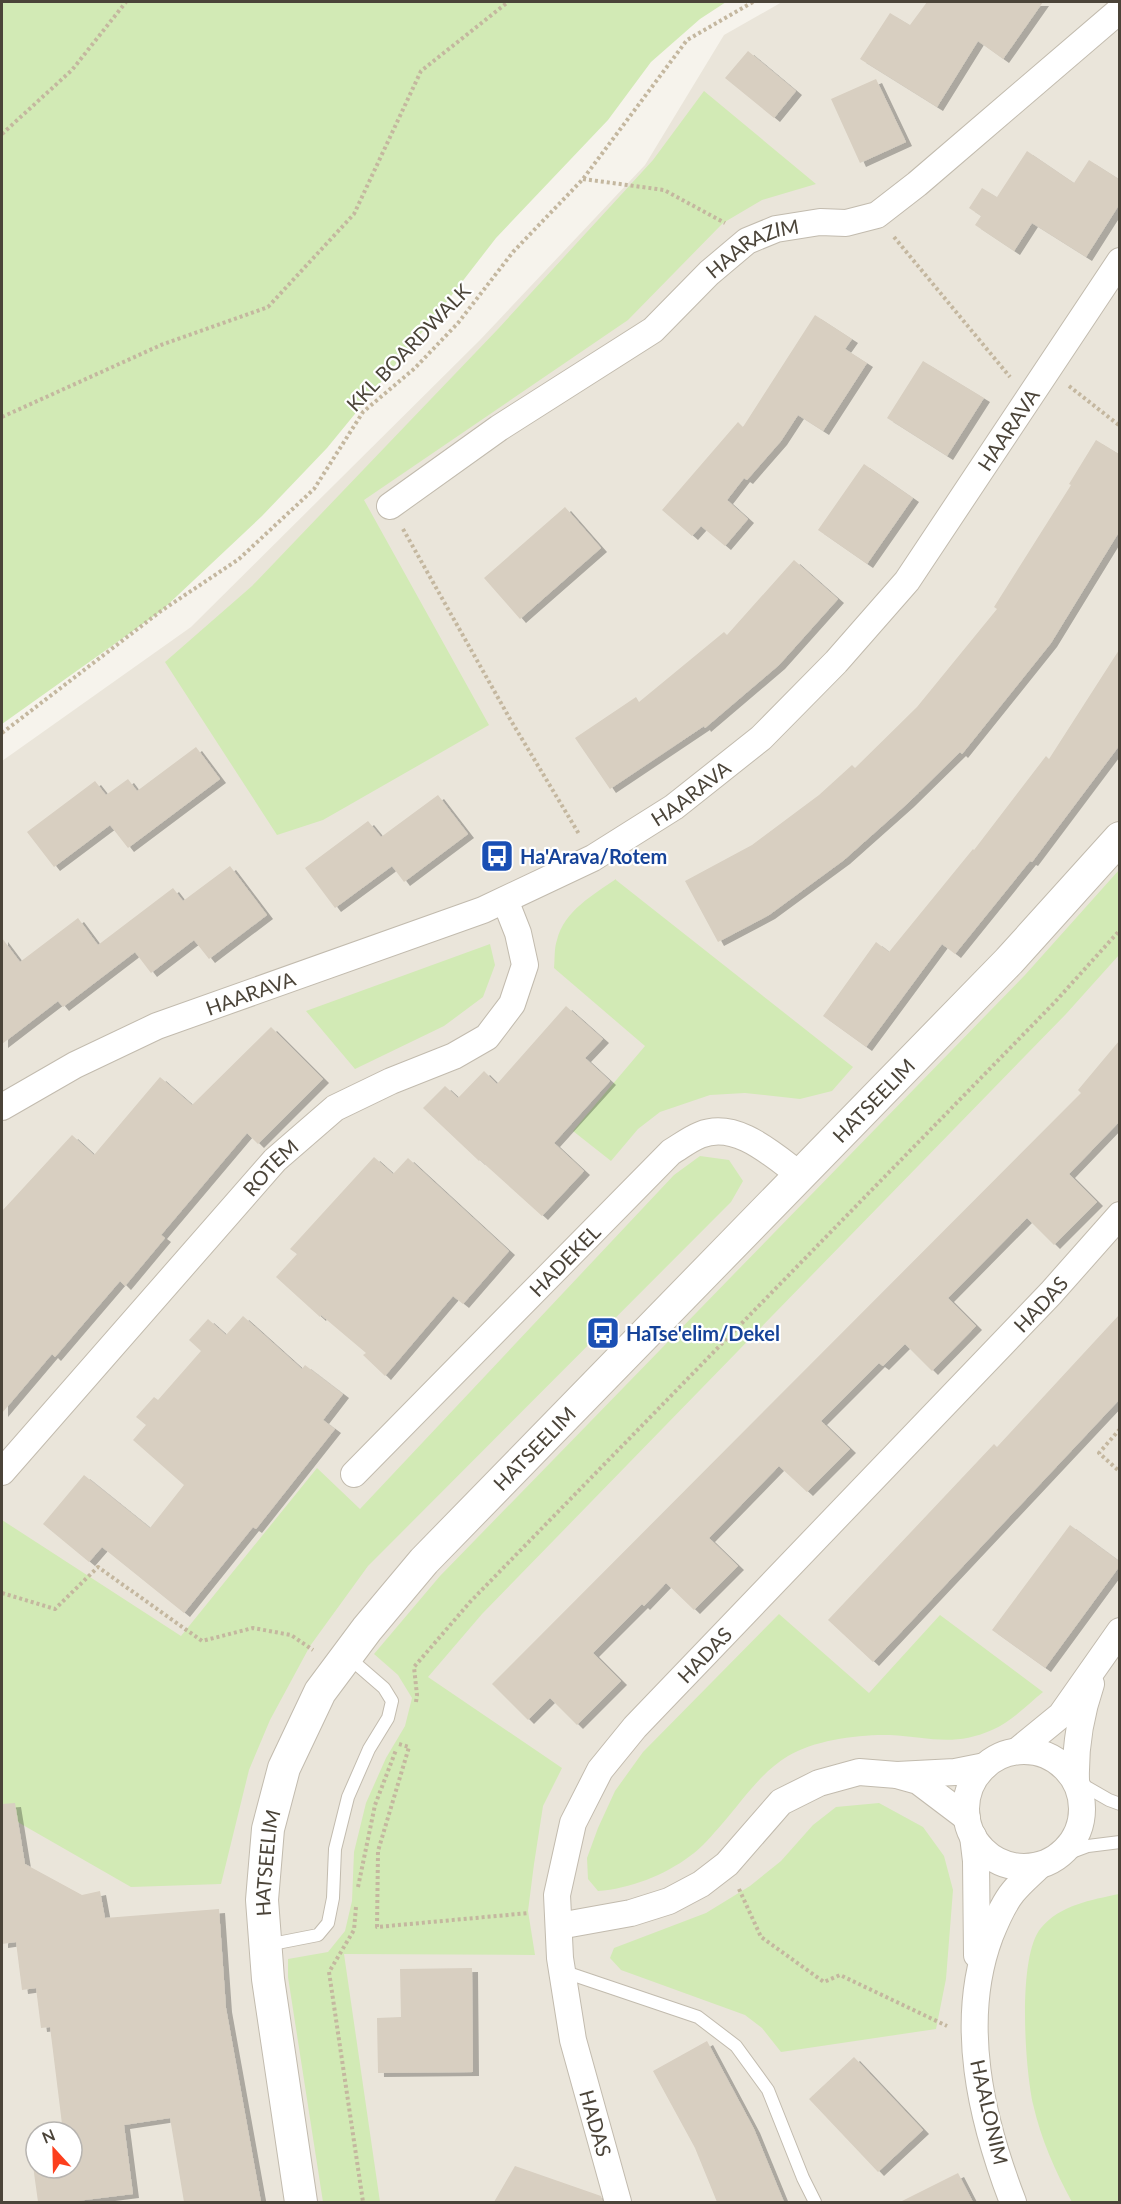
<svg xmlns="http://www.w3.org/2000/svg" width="1121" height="2204" viewBox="0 0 1121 2204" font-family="Lato,sans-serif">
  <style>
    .residential { fill: #eae5da; fill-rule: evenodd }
    .green { fill: #d2eab5 }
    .building { fill: #d8cfc1; filter: url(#shadow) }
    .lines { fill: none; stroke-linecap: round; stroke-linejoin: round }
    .service-casing { stroke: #c2bbae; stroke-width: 14 }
    .minor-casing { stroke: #c2bbae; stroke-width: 28 }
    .tertiary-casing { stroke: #c2bbae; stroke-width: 34 }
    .path { stroke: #c4b79f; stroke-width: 4; stroke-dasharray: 3 3; stroke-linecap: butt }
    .service { stroke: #fff; stroke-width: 12 }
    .minor { stroke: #fff; stroke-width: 26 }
    .tertiary { stroke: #fff; stroke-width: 32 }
    .labels { text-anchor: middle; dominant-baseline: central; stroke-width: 4.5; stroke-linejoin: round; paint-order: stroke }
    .street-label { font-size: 20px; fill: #4b4439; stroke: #fff }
    .transit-label { font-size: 20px; font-weight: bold; fill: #164399; stroke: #fff; text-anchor: start }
  </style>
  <defs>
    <filter id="shadow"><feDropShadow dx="6" dy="4" stdDeviation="0" flood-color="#0004"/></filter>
  </defs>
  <rect width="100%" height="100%" fill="#f6f3ec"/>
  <path class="residential" d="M782,2H1119V2202H2V761L191,627L480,340L645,165L724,35ZM36,2132H72V2168H36Z"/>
  <path class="green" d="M2,2H726L700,19L651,62L608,120L496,238L441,309L327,448L262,516L161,611L2,724Z
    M704,91L816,184L762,200L723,223L628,320L364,500L489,725L323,820L277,835L165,662L252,586L498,329L653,160Z
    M1119,870V955L1066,1014L482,1614L428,1677L562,1768L543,1806L534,1864L528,1911L535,1955L344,1954L380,2202H323L288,1977V1959L328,1952L345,1931L352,1901L354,1852L366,1803L386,1758L405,1726L412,1698L398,1675L374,1654L440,1576L1025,975Z
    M616,879V880L853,1067L832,1091L800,1099L745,1093L710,1095L660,1112L638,1129L611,1161L573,1131L645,1046L554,968C555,959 554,948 557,940C564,911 593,895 616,879Z
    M490,944L495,965L483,997L444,1026L355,1069L306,1011Z
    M700,1156L729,1160L743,1181L731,1202L368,1566L310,1646L270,1720L249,1770L221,1884L131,1887L2,1813V1520L181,1636L317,1468L360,1509L674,1175Z
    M779,1614L869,1693L940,1615L1043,1692C1027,1705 1011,1722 992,1730C954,1747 928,1737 890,1735C860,1734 814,1740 788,1756C759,1774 744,1799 722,1824C713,1834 702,1848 690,1856C665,1875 629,1889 598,1891L588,1879L587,1858L598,1828L615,1791L643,1752Z
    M879,1803L923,1827L944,1856L953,1890L946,1979L936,2029L781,2052L762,2028L745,2015L621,1970L610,1958L614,1948L706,1913L750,1886L781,1861L813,1825L836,1807Z
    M1119,1894V2202H1072C1055,2171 1041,2139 1033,2104C1025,2069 1017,1956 1041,1928C1060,1905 1091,1900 1119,1894Z"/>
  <path class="building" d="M927,2H1043L1003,59L978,41L937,107L860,59L890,13L910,25Z
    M748,51L796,91L774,118L725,78Z
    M876,79L906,142L860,163L831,99Z
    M1027,151L1074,183L1089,160L1119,179V205L1086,257L1032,223L1014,251L975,225L981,216L969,208L982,188L997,197Z
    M815,315L852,339L845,349L867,363L823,431L798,415L781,441L747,480L744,478L727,500L748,519L725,546L701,526L692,536L662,510L738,422L743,427Z
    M923,361L984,398L947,456L887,418Z
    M1096,440L1119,454V532L1051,643L962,754L960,752L908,803L844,860L769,915L718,942L685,881L752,845L819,795L852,765L855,768L917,707L997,609L994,607L1071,485L1069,484Z
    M864,464L913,498L867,564L818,530Z
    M565,507L601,548L520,619L484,578Z
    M794,560L838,599L779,665L705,728L704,726L610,789L575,738L636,697L639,702L724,632L727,635Z
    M1119,650V746L1032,862L1030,861L955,954L942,944L866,1047L823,1016L876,942L889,952L973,849L974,850L1046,756L1049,759Z
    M196,747L220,779L128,848L110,825L54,867L27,832L95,781L106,795L128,779L137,791Z
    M438,795L468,834L404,882L392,866L335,908L305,868L368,821L381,837Z
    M230,866L267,915L209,959L194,940L151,973L135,952L63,1007L58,1001L2,1044V938L20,962L78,918L98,945L173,888L183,901Z
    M566,1006L603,1039L585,1058L610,1081L554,1143L584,1171L542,1216L480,1160L479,1161L423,1108L445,1086L458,1098L484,1071L497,1084Z
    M271,1027L323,1079L258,1144L247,1133L161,1235L165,1238L125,1286L120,1281L55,1357L52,1354L2,1413V1211L72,1135L94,1155L160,1077L192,1105Z
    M1119,1041V1122L1069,1174L1097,1202L1054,1245L1027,1218L948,1298L976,1326L932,1371L905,1344L883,1366L879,1363L821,1421L850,1449L807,1492L779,1466L709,1538L738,1566L694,1610L666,1583L644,1606L642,1604L593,1653L621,1681L577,1725L550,1698L528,1720L492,1684L1081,1093L1078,1090Z
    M374,1157L393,1174L408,1158L509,1251L463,1304L453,1296L385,1376L363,1355L366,1353L321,1315L320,1317L276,1277L297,1254L290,1249Z
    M1119,1315V1400L873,1662L828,1620L994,1444L997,1447Z
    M243,1316L302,1369L305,1365L343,1394L323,1420L335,1429L256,1529L253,1527L184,1613L102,1547L89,1562L43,1524L84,1475L150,1528L184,1485L133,1440L146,1425L136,1417L154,1397L158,1400L201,1351L189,1340L208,1319L226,1335Z
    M1070,1525L1119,1561V1567L1045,1668L992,1630Z
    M15,1803L25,1864L82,1895L100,1891L105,1918L219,1909L226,2008L261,2202H184L170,2118L124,2125L133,2194L69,2202H38L31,2151H36V2168H72V2132H63L50,2027L41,2028L36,1988L22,1990L16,1942L2,1944V1804Z
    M472,1968L473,2072L378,2073L377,2018L401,2017L400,1969Z
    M707,2041L754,2129L784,2202H717L695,2148L653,2071Z
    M854,2057L923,2130L878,2172L809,2099Z
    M515,2166L601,2196L603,2202H494Z
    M958,2173L973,2202H900Z"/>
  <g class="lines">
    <defs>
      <path id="service" d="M1076,1781L1109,1800L1120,1804
        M1056,1858L1088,1846L1120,1842
        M267,1945L318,1935L328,1923L333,1898L335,1849L348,1797L369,1749L388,1718L392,1701L384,1688L347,1656
        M562,1971L698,2017L736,2046L768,2090L803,2178L815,2202"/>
      <g id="minor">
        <path id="s1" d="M390,506L499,428L653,330L709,273L747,241L776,229L820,222L846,223L877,215L917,184L1120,10"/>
        <path id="s2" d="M2,1107L75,1065L157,1026L483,910L593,858L674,807L761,738L836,662L907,581L1120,261"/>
        <path id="s3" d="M2,1472L275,1160L335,1108L391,1081L454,1056L487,1037L512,1004L525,965L518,933L505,900"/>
        <path id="s4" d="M354,1474L671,1152C681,1146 690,1139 700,1135C736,1120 773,1155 800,1175"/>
        <path d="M1017,1751L1061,1715L1120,1631"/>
        <circle cx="1024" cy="1809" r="58"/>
        <path d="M900,1776L918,1781L967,1818"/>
        <path d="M1076,1781C1075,1747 1080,1716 1091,1684"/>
        <path d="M973,1836L976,1861L977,1955"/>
        <path d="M559,1926L631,1913L669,1901L701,1884L727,1864L781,1802L819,1783L859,1772L897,1775L955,1772L985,1766"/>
        <path id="s5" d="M618,2202L573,2040L560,1958L557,1895L573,1823L600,1770L635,1727L1051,1293L1120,1215"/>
        <path d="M1013,2202C981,2119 958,2022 990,1936C996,1921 1003,1904 1013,1892C1021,1882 1031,1874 1039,1866"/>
      </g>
      <g id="tertiary">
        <path id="s6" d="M301,2202L268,1979L262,1900L268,1829L284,1768L320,1692L367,1629L424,1561L1009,961L1120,838"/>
      </g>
    </defs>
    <use href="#service" class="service-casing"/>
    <use href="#minor" class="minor-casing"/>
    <use href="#tertiary" class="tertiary-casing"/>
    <path class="path" d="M2,134L72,70L126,2
      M583,179L664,190L725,223
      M894,237L1010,377
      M1069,386L1120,426
      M2,417L161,345L268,307L354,214L421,71L508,2
      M403,529L510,719L579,834
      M2,733L161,611L239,559L314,489L363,412L415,368L458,323L513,252L583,179L687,40L753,2
      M1120,1429L1099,1453L1120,1472
      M2,1593L55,1609L98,1567L202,1641L253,1628L291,1635L313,1650
      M416,1702L417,1695L414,1667L470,1602L1054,1003L1120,930
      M399,1744L409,1747L378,1851L377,1927L529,1913
      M358,1887L375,1805L396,1750
      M739,1889L761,1937L824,1982L840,1975L947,2026
      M356,1907L354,1930L329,1972L363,2202"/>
    <use href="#service" class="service"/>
    <use href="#minor" class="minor"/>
    <use href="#tertiary" class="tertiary"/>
  </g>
  <defs>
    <symbol id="bus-square" viewBox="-11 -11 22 22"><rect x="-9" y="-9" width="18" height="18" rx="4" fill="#1a4fb4" stroke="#fff"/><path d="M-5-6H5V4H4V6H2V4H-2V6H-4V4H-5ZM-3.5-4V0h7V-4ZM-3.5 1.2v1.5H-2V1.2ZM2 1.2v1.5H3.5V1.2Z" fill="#fff"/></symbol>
  </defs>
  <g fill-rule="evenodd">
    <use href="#bus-square" x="478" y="837" width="38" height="38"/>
    <use href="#bus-square" x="584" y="1314" width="38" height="38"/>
  </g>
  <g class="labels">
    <g class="street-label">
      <text stroke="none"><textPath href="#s1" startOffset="448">HAARAZIM</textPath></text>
      <text transform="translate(408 347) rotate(-46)">KKL BOARDWALK</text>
      <text stroke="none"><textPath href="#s2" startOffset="1246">HAARAVA</textPath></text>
      <text stroke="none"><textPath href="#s2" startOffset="760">HAARAVA</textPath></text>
      <text stroke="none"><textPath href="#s2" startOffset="274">HAARAVA</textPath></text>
      <text stroke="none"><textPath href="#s6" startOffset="1334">HATSEELIM</textPath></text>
      <text stroke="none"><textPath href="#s3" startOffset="406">ROTEM</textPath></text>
      <text stroke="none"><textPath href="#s4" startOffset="300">HADEKEL</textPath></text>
      <text stroke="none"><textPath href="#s5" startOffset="1089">HADAS</textPath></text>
      <text stroke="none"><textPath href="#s6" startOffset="848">HATSEELIM</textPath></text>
      <text stroke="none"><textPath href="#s5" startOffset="603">HADAS</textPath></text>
      <text stroke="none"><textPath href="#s6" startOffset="342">HATSEELIM</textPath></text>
      <text transform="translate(990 2112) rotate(77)">HAALONIM</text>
      <text transform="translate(596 2123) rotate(74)">HADAS</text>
    </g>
    <g class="transit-label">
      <text x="520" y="856">Ha'Arava/Rotem</text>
      <text x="626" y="1333">HaTse'elim/Dekel</text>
    </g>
  </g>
  <rect width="1121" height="2204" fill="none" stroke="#4b4439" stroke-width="6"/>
  <g transform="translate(54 2150) rotate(338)"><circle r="28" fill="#ffffff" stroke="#b7b4b0" stroke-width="1.5"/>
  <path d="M0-4.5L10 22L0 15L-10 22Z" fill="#fc3f1d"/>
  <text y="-9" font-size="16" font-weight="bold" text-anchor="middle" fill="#4b4439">N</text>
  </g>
</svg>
